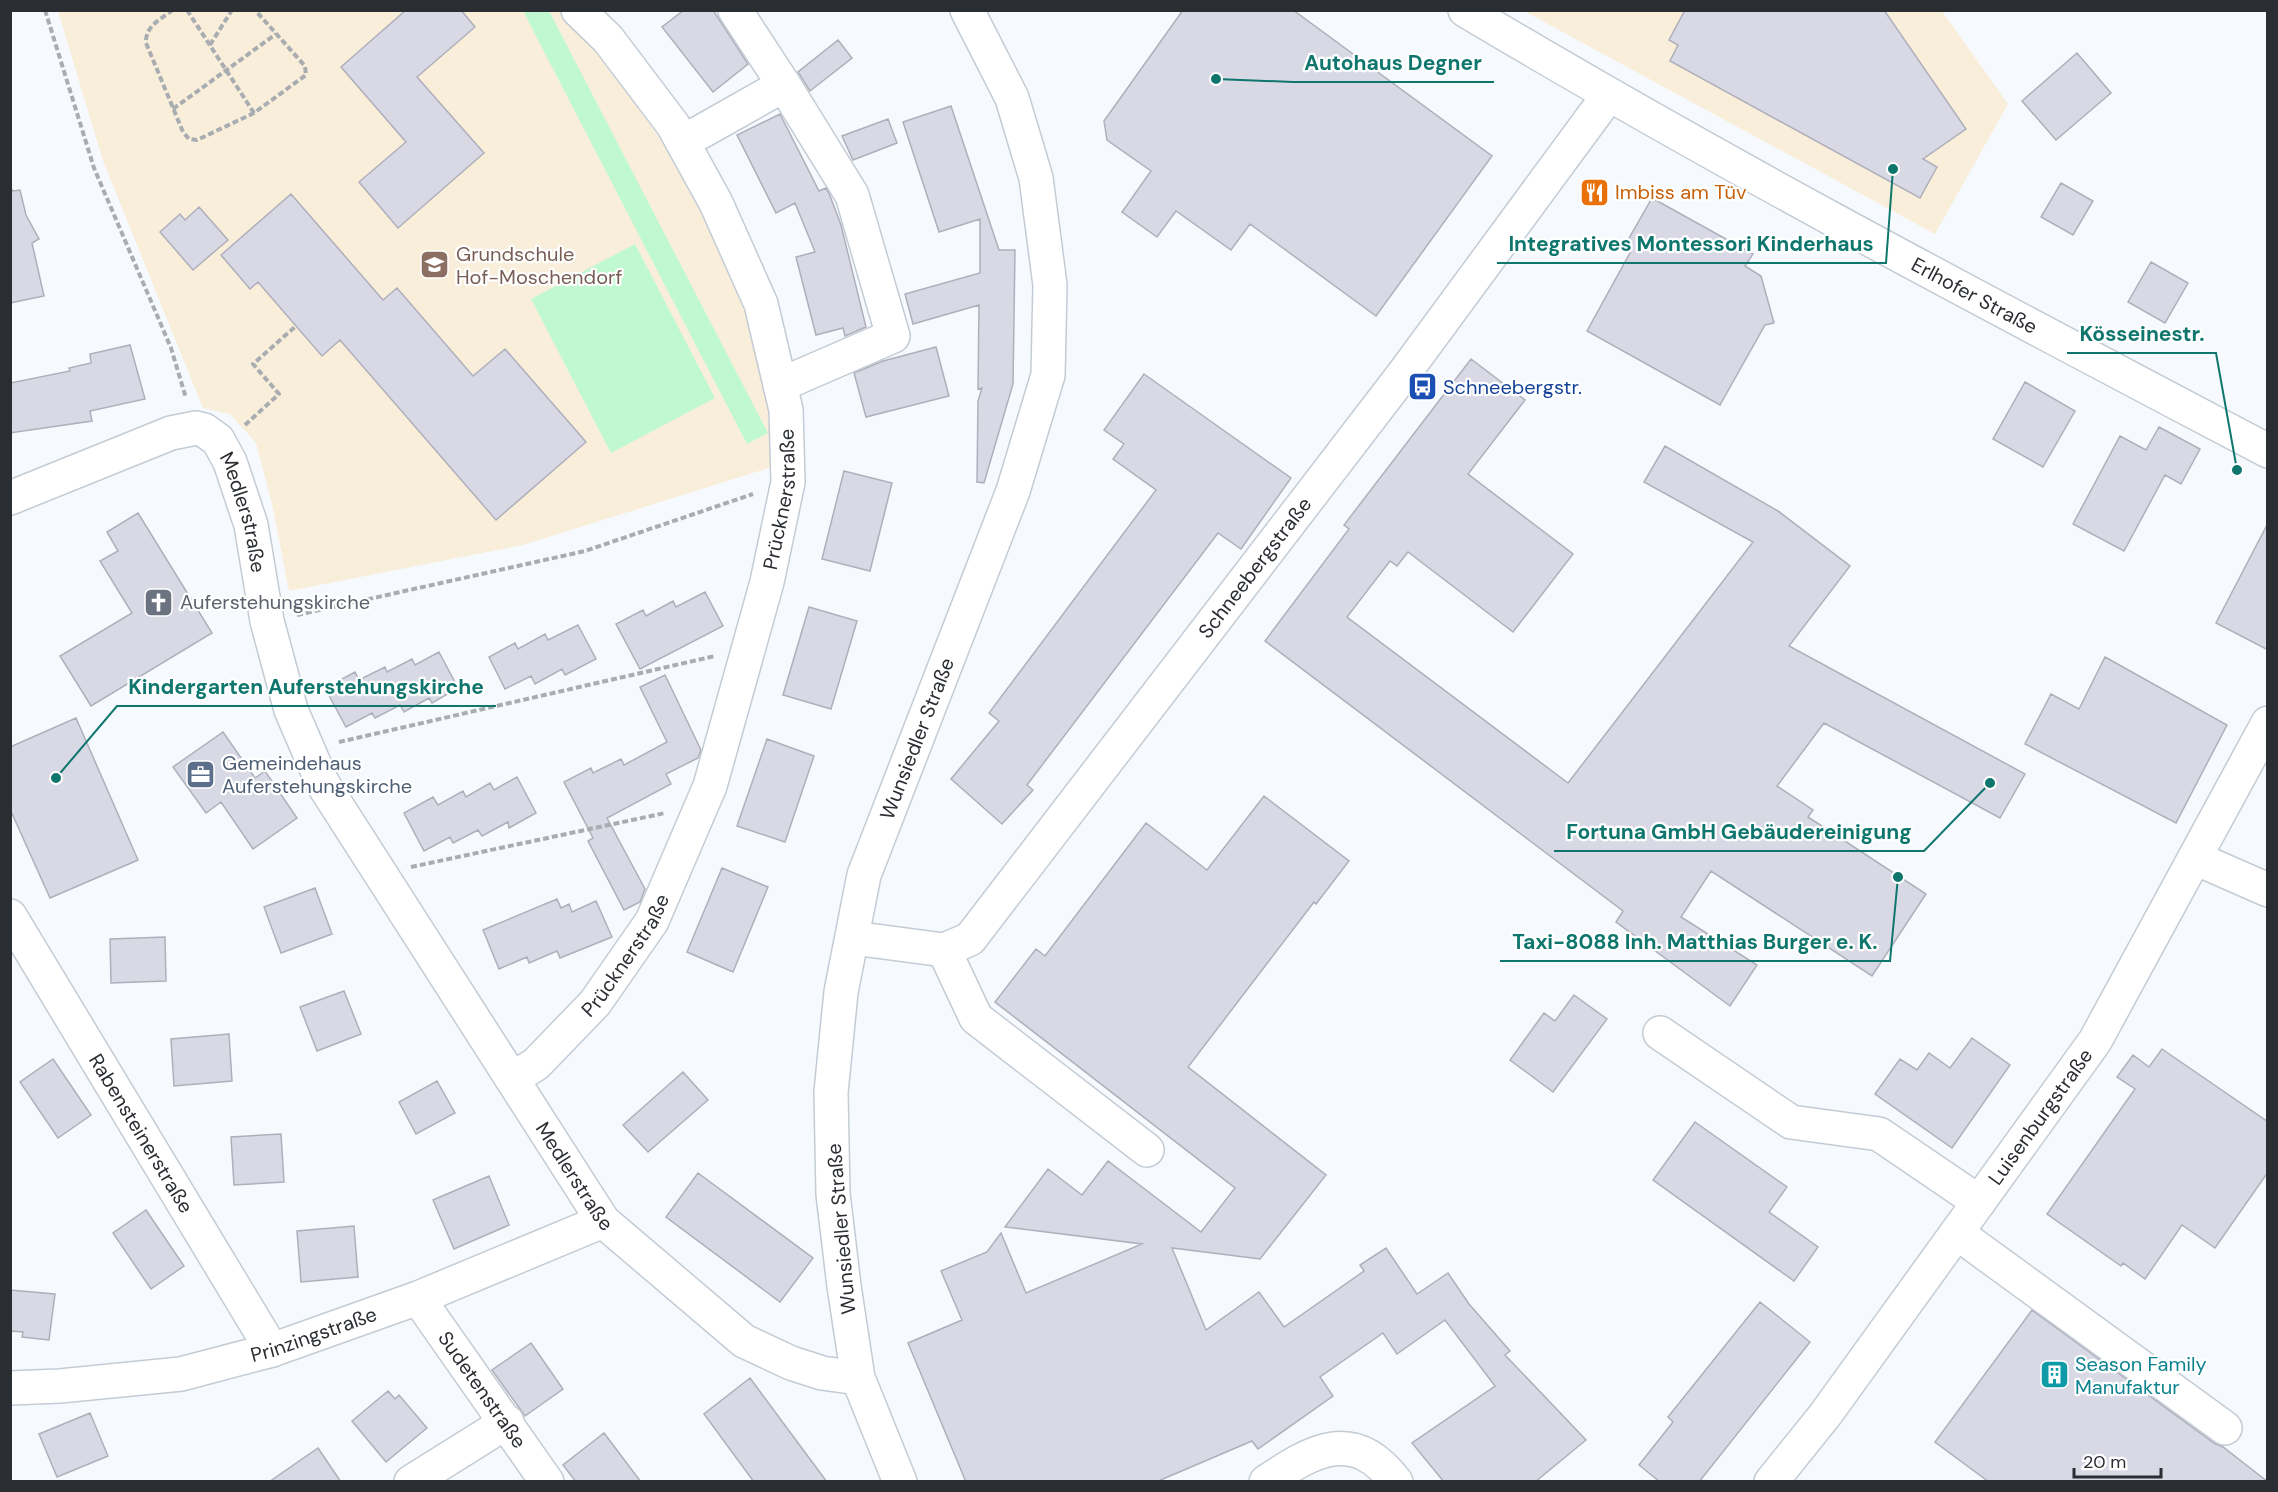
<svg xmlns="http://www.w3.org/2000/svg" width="2278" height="1492" viewBox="0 0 2278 1492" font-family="'DM Sans',sans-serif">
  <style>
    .education { fill: #f9eed9 }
    .green { fill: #c0f9d1 }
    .building { fill: #d8d9e5; stroke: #afafbb; stroke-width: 1.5 }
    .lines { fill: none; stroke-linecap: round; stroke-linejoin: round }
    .minor-casing { stroke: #c3ccd5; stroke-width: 36 }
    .major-casing { stroke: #c3ccd5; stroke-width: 36 }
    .path { stroke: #a9adb1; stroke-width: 4; stroke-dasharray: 6 3; stroke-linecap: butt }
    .minor { stroke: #fff; stroke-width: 33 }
    .major { stroke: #fff; stroke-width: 33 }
    .labels { text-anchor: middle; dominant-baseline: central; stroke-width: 4.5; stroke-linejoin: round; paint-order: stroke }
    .food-label { font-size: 20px; fill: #c56008; stroke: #fff; text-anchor: start }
    .education-label { font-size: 20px; fill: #785e54; stroke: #fff; text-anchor: start }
    .street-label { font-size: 20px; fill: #2a2d31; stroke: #fff }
    .transit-label { font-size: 20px; fill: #164399; stroke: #fff; text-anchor: start }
    .worship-label { font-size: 20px; fill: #5b616d; stroke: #fff; text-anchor: start }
    .service-label { font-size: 20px; fill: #4e5e75; stroke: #fff; text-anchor: start }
    .culture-label { font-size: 20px; fill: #0d838f; stroke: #fff; text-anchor: start }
    .leader { fill: none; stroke: #0f766e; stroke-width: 2 }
    .callout-dot { fill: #0f766e; stroke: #fff; stroke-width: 2 }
    .callout-label { font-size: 21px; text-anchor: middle; font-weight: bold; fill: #0f766e; stroke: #fff; stroke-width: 4.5; stroke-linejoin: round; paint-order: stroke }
  </style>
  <rect width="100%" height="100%" fill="#f6fafe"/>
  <path class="education" d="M58,11H558L597,50L660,139L704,217L747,313L772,409L775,466L523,545L289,591L272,504L256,443L230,414L203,408L103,161Z
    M1524,11H1942L2008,104L1935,234Z"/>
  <path class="green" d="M523,11H549L768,433L747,444Z
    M635,244L715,398L611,453L531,299Z"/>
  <path class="building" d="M406,10H461L475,27L417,77L484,153L398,228L359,182L406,142L341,67Z
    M684,10H713L748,64L713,92L662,27Z
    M1183,10H1293L1492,156L1376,316L1250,224L1231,250L1176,211L1157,237L1122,212L1151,171L1107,140L1104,121Z
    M1685,10H1884L1966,129L1923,159L1937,167L1920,198L1670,61L1678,45L1669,40Z
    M838,40L852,58L810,91L798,72Z
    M2077,53L2111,93L2056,140L2022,101Z
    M951,106L999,250H1015L1013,384L984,483L977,482L978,401L982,388L978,389L979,305L913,324L905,294L980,273V219L939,232L903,122Z
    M780,114L819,191L826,188L829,193L841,225L866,327L845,336L843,328L816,335L796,257L815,252L795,203L776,213L737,135Z
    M888,119L897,143L853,160L842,136Z
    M2061,183L2093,201L2073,235L2041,217Z
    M10,187L13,191L20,190L26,215L39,239L32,243L44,296L10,303Z
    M291,194L383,300L397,288L473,376L505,349L586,442L496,520L340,340L322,356L258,282L250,289L221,255Z
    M1652,198L1753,254L1745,266L1761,276L1774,323L1765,325L1720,405L1587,331L1631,251L1624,247Z
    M199,207L228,240L193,270L160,232L180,214L185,220Z
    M2151,262L2188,283L2165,323L2128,302Z
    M130,345L145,399L90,411L92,421L10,433V383L70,371L69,368L91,363L90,354Z
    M936,347L949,396L866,417L854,373L883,361Z
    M1471,359L1525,400L1468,474L1573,554L1513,632L1408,552L1397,566L1390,561L1347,617L1568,783L1753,542L1644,482L1665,446L1778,511L1850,566L1789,646L2025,774L2000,818L1824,723L1777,786L1813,810L1808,817L1926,894L1872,976L1711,871L1681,917L1757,965L1730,1006L1616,922L1623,911L1265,641L1349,529L1344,525Z
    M1144,374L1291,478L1241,549L1218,533L1027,785L1033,790L1002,824L951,779L999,721L989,713L1156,490L1113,459L1124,444L1104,430Z
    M2025,382L2075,411L2043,467L1993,439Z
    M2159,427L2200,449L2181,484L2165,475L2124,551L2073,524L2120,436L2146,450Z
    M844,471L892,483L870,571L822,559Z
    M138,513L212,633L91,706L60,656L132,613L100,561L118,551L107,532Z
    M2268,523V650L2216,623Z
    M705,592L723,626L640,669L616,624L643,610L646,616L673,601L676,607Z
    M809,607L857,621L831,709L783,695Z
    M578,625L596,659L565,675L562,669L535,684L531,676L505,689L489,657L515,643L518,649L545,634L548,640Z
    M439,652L458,688L432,703L429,698L404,712L400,705L375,718L372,713L346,727L325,688L355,672L359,680L385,667L387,672L412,659L415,665Z
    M2105,657L2227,725L2176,823L2025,744L2051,694L2079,709Z
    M665,675L701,750L698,758L666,774L671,784L607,818L645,889L640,902L624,910L588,841L593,838L564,782L591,768L593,773L621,759L624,765L667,742L640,687Z
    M76,718L138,860L50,898L10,809V747Z
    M223,732L255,778L265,771L297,818L253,849L221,802L206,813L173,767Z
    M767,739L814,756L785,842L737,826Z
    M517,777L536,813L509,828L508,822L482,836L478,830L453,843L450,837L424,851L404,813L433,797L438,805L463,791L466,797L490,783L494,790Z
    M1264,796L1349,861L1316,904L1314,902L1188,1067L1326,1175L1260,1259L1172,1248L1206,1330L1259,1292L1284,1327L1364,1271L1360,1265L1386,1248L1417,1294L1448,1273L1469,1304L1510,1351L1505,1355L1586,1440L1535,1482H1444L1412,1443L1495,1386L1445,1320L1397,1354L1383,1333L1320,1377L1333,1396L1258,1449L1252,1441L1156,1482H966L908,1343L962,1320L941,1271L987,1252L1001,1233L1026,1293L1142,1244L1005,1227L1048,1169L1082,1195L1108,1161L1201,1232L1235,1188L995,1002L1036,949L1045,956L1146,823L1207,870Z
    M722,868L768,887L733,972L687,952Z
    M315,888L332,934L281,953L264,907Z
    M557,899L561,908L569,904L572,912L596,901L612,937L560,958L557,951L529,963L527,957L499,969L483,930Z
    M165,937L166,981L111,983L110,939Z
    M344,991L361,1034L317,1051L300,1007Z
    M1574,995L1607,1019L1553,1092L1510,1060L1544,1013L1555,1021Z
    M229,1034L232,1081L174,1086L171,1039Z
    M1972,1038L2010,1065L1952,1148L1875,1094L1900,1059L1917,1070L1929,1053L1950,1068Z
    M2162,1049L2268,1122V1172L2215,1248L2182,1225L2145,1279L2123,1263L2121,1266L2047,1214L2135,1089L2117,1077L2133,1055L2149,1067Z
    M53,1059L91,1115L58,1138L20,1082Z
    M683,1072L708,1100L648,1152L623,1125Z
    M437,1081L455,1113L416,1134L399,1102Z
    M1695,1122L1787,1187L1769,1212L1818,1247L1794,1281L1653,1180Z
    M281,1134L284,1182L234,1185L231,1137Z
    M698,1173L813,1258L780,1302L666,1217Z
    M489,1176L509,1225L454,1249L433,1200Z
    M146,1210L184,1266L151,1289L113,1233Z
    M354,1226L358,1277L301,1282L297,1231Z
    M10,1290L55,1294L49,1340L22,1337L23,1332L10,1331Z
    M1760,1302L1810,1342L1699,1482H1660L1639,1465L1673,1422L1668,1417Z
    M2032,1310L2214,1443L2223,1447L2268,1482H1989L1935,1442Z
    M531,1343L563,1389L525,1416L492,1370Z
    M750,1378L801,1447L827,1482H754L704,1414Z
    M388,1391L395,1399L399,1395L427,1428L386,1462L352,1421Z
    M90,1413L108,1456L57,1477L39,1434Z
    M604,1433L641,1482H576L563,1465Z
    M318,1448L341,1482H269Z"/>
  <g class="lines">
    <defs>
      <g id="minor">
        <path id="s1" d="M1465,10C1727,167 1997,308 2268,451"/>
        <path d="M683,142L784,85L735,10"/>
        <path d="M780,385L893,336L852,195L784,85"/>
        <path id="s2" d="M10,498L171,433L196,428L204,430L218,440L230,462L251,525L267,621L291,710L323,784L603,1221L744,1341L791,1363L822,1373L858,1378"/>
        <path d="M2195,858L2268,890"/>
        <path id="s3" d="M10,916L272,1350"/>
        <path id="s4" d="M853,938L944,950L970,939L1405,372L1608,96"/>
        <path d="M944,950L976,1018L1147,1150"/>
        <path d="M1660,1033L1791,1122L1879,1134L1979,1202"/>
        <path id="s5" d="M512,1079L536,1064L595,1003L652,921L710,786L767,582L788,482L786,410L761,304L716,203L673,125L608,39L578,10"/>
        <path d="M1957,1233L2225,1428"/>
        <path id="s6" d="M418,1298L547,1482"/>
        <path id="s7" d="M10,1388L60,1386L181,1374L272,1350L418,1298L603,1221"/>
        <path d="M411,1482L507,1422"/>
        <path d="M1266,1482C1313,1450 1354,1426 1396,1482"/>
        <path id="s8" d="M1771,1482L1825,1415L2095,1041L2268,723"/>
      </g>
      <g id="major">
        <path id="s9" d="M900,1482L858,1378L844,1286L833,1194L831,1092L841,992L864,875L1013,491L1048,375L1050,285L1036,178L1012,98L967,10"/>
      </g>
    </defs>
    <use href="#minor" class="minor-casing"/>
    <use href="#major" class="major-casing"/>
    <path class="path" d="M45,10L94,168L171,348L186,398
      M173,10C161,19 145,26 146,43L183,132L189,139L197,140L254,113L306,75L305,66L255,10
      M187,10L254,113
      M210,45L232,10
      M173,109L276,34
      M245,425L279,394L253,364L296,326
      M297,615L585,551L753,494
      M339,742L715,656
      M411,867L665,813"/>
    <use href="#minor" class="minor"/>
    <use href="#major" class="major"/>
  </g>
  <defs>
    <symbol id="restaurant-square" viewBox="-11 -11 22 22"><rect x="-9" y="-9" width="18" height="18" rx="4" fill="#e8710a" stroke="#fff"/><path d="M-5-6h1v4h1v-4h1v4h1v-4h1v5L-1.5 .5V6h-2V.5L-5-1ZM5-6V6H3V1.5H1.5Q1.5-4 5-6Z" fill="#fff"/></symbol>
    <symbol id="school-square" viewBox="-11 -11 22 22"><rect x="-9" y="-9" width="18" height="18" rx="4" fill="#8d6e63" stroke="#fff"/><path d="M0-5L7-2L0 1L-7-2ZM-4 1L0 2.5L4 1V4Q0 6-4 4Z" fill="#fff"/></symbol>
    <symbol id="bus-square" viewBox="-11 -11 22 22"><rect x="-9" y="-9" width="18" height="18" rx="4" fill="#1a4fb4" stroke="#fff"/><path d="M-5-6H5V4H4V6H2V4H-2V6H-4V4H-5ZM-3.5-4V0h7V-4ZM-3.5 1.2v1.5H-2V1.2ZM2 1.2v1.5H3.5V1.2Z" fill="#fff"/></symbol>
    <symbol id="church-square" viewBox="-11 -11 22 22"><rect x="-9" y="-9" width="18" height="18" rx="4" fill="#6b7280" stroke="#fff"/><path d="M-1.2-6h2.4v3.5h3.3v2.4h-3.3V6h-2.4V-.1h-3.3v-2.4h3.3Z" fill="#fff"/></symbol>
    <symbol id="office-square" viewBox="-11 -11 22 22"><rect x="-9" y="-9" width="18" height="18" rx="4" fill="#5c6f8a" stroke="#fff"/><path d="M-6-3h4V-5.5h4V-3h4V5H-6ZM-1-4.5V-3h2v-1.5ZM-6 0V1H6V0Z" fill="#fff"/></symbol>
    <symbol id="building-square" viewBox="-11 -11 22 22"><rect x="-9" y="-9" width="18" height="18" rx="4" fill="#0f9aa8" stroke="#fff"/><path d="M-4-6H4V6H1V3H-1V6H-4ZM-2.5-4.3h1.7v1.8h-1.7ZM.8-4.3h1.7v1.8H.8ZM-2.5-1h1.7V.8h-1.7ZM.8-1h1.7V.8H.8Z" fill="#fff"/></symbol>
  </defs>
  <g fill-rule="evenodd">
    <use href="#restaurant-square" x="1578" y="176" width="33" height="33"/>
    <use href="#school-square" x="418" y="248" width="33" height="33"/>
    <use href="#bus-square" x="1406" y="370" width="33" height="33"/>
    <use href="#church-square" x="142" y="586" width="33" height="33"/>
    <use href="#office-square" x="184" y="758" width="33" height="33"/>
    <use href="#building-square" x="2038" y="1358" width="33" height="33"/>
  </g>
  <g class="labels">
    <g class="food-label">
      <text x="1615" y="192">Imbiss am Tüv</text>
    </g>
    <g class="education-label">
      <text x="456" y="254">Grundschule<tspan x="456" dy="23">Hof-Moschendorf</tspan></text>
    </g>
    <g class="street-label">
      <text stroke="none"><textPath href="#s1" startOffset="584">Erlhofer Straße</textPath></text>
      <text stroke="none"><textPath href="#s5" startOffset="656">Prücknerstraße</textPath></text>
      <text stroke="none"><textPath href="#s2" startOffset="302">Medlerstraße</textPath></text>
      <text stroke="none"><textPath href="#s4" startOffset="588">Schneebergstraße</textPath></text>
      <text stroke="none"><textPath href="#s9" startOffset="766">Wunsiedler Straße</textPath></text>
      <text stroke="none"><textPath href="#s5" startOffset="170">Prücknerstraße</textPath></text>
      <text stroke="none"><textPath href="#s8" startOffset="454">Luisenburgstraße</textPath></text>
      <text stroke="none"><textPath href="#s3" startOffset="254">Rabensteinerstraße</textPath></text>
      <text stroke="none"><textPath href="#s2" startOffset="1052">Medlerstraße</textPath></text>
      <text transform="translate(841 1229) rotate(-95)">Wunsiedler Straße</text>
      <text stroke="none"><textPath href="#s7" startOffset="310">Prinzingstraße</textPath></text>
      <text stroke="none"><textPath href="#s6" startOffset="112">Sudetenstraße</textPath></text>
    </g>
    <g class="transit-label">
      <text x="1443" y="387">Schneebergstr.</text>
    </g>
    <g class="worship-label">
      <text x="180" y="602">Auferstehungskirche</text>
    </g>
    <g class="service-label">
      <text x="222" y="763">Gemeindehaus<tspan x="222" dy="23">Auferstehungskirche</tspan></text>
    </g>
    <g class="culture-label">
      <text x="2075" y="1364">Season Family<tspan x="2075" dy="23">Manufaktur</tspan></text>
    </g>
  </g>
  <path class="leader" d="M1216 79L1293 82H1494M1893 169L1886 263H1497M2237 470L2216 353H2067M56 778L117 706H496M1990 783L1924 851H1554M1898 877L1890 961H1500"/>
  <g class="callout-dot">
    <circle cx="1216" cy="79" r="6"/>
    <circle cx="1893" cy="169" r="6"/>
    <circle cx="2237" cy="470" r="6"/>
    <circle cx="56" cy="778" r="6"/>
    <circle cx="1990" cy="783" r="6"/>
    <circle cx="1898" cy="877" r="6"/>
  </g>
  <g class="callout-label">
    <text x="1393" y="70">Autohaus Degner</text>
    <text x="1691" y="251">Integratives Montessori Kinderhaus</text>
    <text x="2142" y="341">Kösseinestr.</text>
    <text x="306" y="694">Kindergarten Auferstehungskirche</text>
    <text x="1739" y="839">Fortuna GmbH Gebäudereinigung</text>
    <text x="1695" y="949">Taxi-8088 Inh. Matthias Burger e. K.</text>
  </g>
  <rect width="2278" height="1492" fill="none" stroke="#2a2d31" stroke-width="24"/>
  <path d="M2074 1468v9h87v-9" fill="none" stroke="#2a2d31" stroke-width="3"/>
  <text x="2083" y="1468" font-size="18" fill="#2a2d31" stroke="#ffffff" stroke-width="4.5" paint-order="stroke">20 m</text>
</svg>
